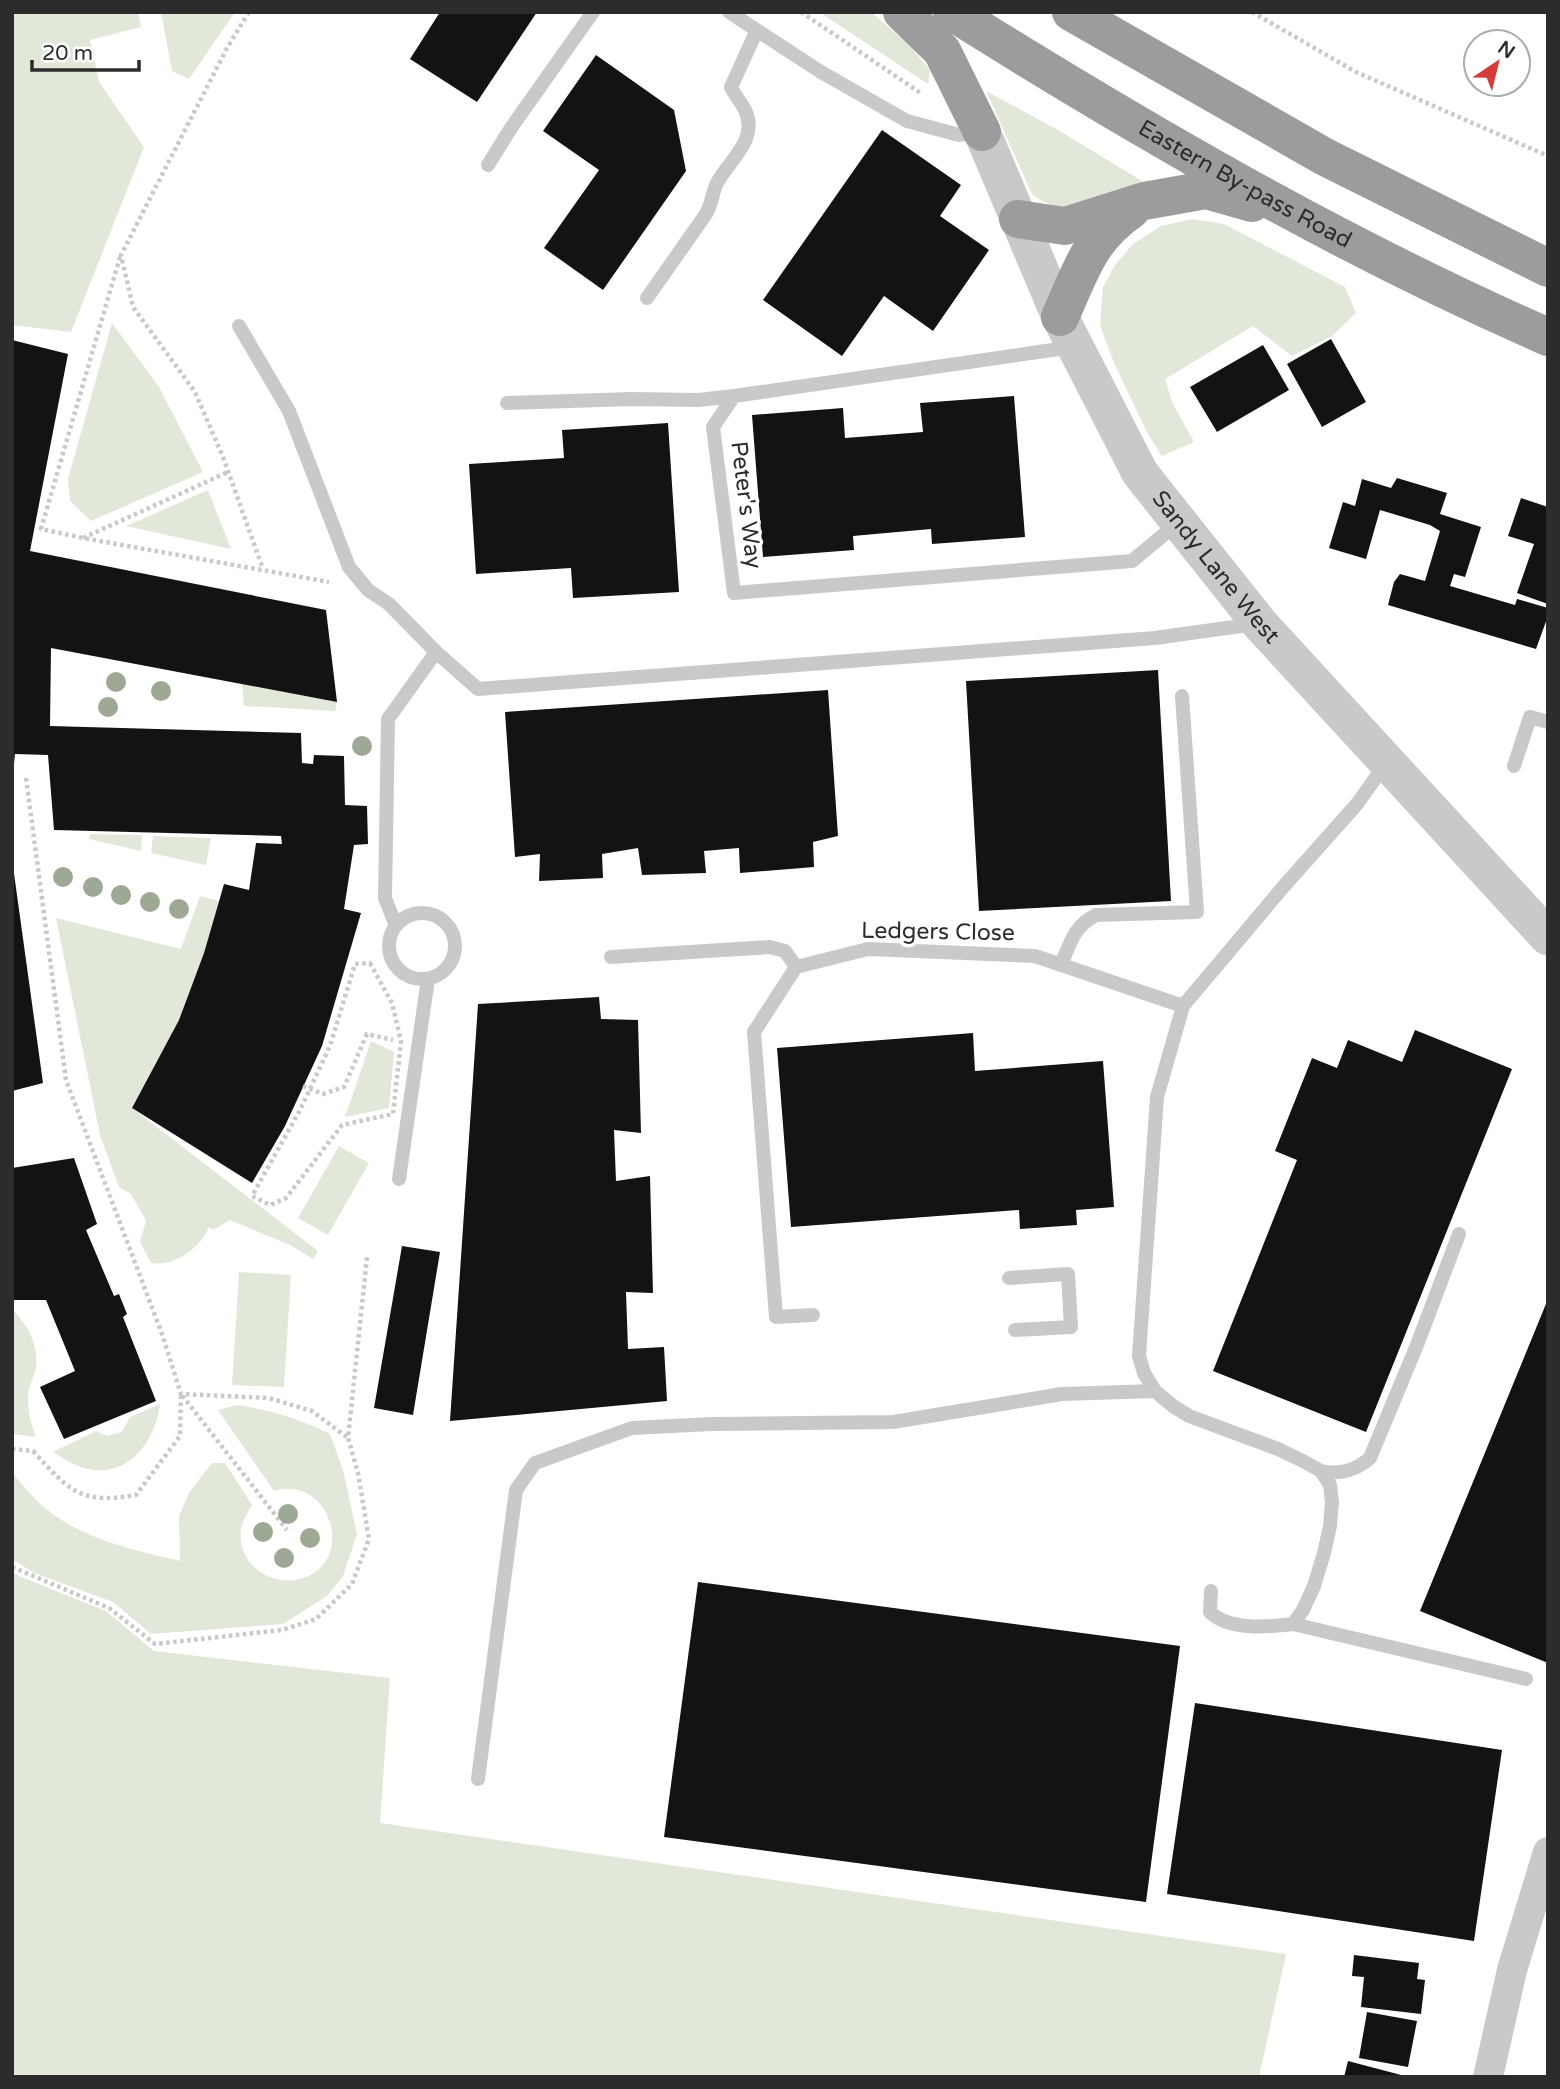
<svg xmlns="http://www.w3.org/2000/svg" width="1560" height="2089" viewBox="0 0 1560 2089" font-family="'Varela Round',sans-serif">
  <style>
    .green { fill: #e1e8da }
    .building { fill: #131313 }
    .lines { fill: none; stroke-linecap: round; stroke-linejoin: round }
    .path { stroke: #c9c9c9; stroke-width: 4.5; stroke-dasharray: 3.5 3.5; stroke-linecap: butt }
    .service { stroke: #c9c9c9; stroke-width: 14 }
    .minor { stroke: #c9c9c9; stroke-width: 30 }
    .tertiary { stroke: #c9c9c9; stroke-width: 37 }
    .trunk { stroke: #9c9c9c; stroke-width: 38 }
    .tree { fill: #9da995 }
    .labels { text-anchor: middle; dominant-baseline: central; stroke-width: 7; stroke-linejoin: round; paint-order: stroke }
    .street-label { font-size: 23px; fill: #2c2c2c; stroke: #fff }
  </style>
  <rect width="100%" height="100%" fill="#fff"/>
  <path class="green" d="M12,12H138L141,27L90,40L99,82L144,147L71,332L12,325Z
    M161,12H235L189,79L172,71Z
    M819,12H871L908,44L930,70L928,84Z
    M986,91L1058,130L1142,181C1107,197 1066,223 1032,194Z
    M1192,219L1224,224L1345,287L1356,313L1332,336L1292,356L1253,326L1165,379L1172,402L1194,442L1162,456L1148,434L1114,363L1100,325L1103,287L1115,265L1133,244L1161,226Z
    M112,323L159,387L203,472L91,521L70,501L68,479Z
    M208,490L231,549L126,526Z
    M242,684L337,702L335,711L244,706Z
    M90,834L142,835L141,851L89,839Z
    M153,836L211,838L206,865L151,853Z
    M200,896L219,901L204,953L179,1020L132,1108L318,1251L313,1259L290,1245L230,1220L213,1230L209,1227C200,1249 173,1267 151,1263L140,1242L146,1221L131,1194L119,1187L100,1135L56,918L181,949Z
    M371,1041L394,1052L389,1108L345,1117Z
    M339,1146L369,1163L328,1235L298,1218Z
    M239,1272L291,1275L284,1387L232,1385Z
    M12,1309C28,1325 39,1345 36,1368C34,1377 29,1385 28,1394C27,1409 31,1423 36,1437L12,1434Z
    M160,1404C156,1440 129,1478 88,1469C74,1466 64,1459 53,1452L96,1431L107,1436L122,1432L130,1417Z
    M237,1405C270,1410 300,1419 330,1434L343,1470L357,1534L343,1576L327,1596L283,1624L151,1634L113,1602L34,1573L12,1559V1472C20,1482 28,1492 37,1501C76,1538 130,1549 180,1561L179,1516L189,1493L212,1463H225L252,1505C247,1513 243,1520 241,1529C236,1562 269,1587 300,1579C357,1564 332,1474 274,1491L218,1410Z
    M12,1571L19,1576L106,1611L154,1651L390,1678L380,1823L1286,1954L1259,2077H12Z"/>
  <path class="building" d="M440,12H537L477,102L410,59Z
    M596,55L674,110L686,171L603,290L544,248L599,170L543,131Z
    M882,130L961,185L940,216L989,250L933,331L884,296L842,356L763,300Z
    M1331,339L1366,402L1322,427L1287,364Z
    M12,340L68,354L30,551L326,610L337,702L51,648L50,726L301,733L302,763L313,764L314,755L344,756L345,805L367,806L368,844L354,845L344,909L361,913L322,1046L285,1126L252,1183L132,1108L179,1020L204,953L224,884L249,890L256,843L282,844L281,836L54,830L48,755L15,754L14,764H12Z
    M1263,345L1289,390L1217,432L1190,387Z
    M1014,396L1025,537L932,544L931,529L853,536L854,550L763,557L752,415L843,408L845,438L923,432L920,403Z
    M668,423L679,592L573,598L571,568L476,574L469,464L564,458L562,430Z
    M1397,478L1447,493L1440,514L1481,527L1465,577L1454,574L1450,586L1515,605L1517,599L1548,608V616L1536,649L1388,605L1394,582L1400,574L1425,581L1440,531L1430,525L1380,510L1366,559L1329,548L1343,502L1355,506L1362,479L1391,488Z
    M1521,498L1548,507V604L1517,593L1534,544L1508,536Z
    M1158,670L1171,901L979,911L966,681Z
    M828,690L838,836L813,842L814,867L740,873L739,848L704,851L706,873L642,875L638,848L602,854L603,878L539,881L540,854L515,857L505,712Z
    M12,859L43,1083L12,1091Z
    M599,997L601,1019L638,1020L641,1133L614,1130L616,1181L650,1176L653,1293L626,1292L628,1349L664,1347L667,1401L450,1421L478,1004Z
    M1415,1030L1512,1069L1366,1432L1213,1371L1297,1160L1275,1151L1312,1058L1337,1068L1348,1040L1402,1062Z
    M973,1033L975,1071L1103,1061L1114,1207L1076,1210L1077,1225L1020,1229L1019,1210L791,1227L777,1048Z
    M74,1158L97,1224L86,1230L114,1296L119,1294L127,1314L123,1317L156,1401L64,1439L40,1387L75,1371L46,1300H12V1168Z
    M402,1246L440,1252L413,1415L374,1408Z
    M1548,1299V1663L1420,1611Z
    M698,1582L1180,1646L1146,1902L664,1837Z
    M1195,1703L1502,1750L1474,1941L1167,1894Z
    M1354,1955L1419,1963L1417,1979L1425,1980L1421,2014L1361,2007L1364,1977L1352,1976Z
    M1367,2012L1417,2021L1408,2067L1359,2058Z
    M1348,2061L1405,2076V2077H1344Z"/>
  <g class="lines">
    <path class="path" d="M249,12L227,48L121,255L133,307L195,392L223,457L263,569
      M801,12L922,94
      M1252,12L1356,72L1548,156
      M120,257L41,529L83,538L329,582
      M83,538L228,472
      M26,778L66,1080L162,1334L181,1394L269,1398L312,1411L348,1438
      M370,963L392,1003L401,1041L393,1114L342,1125L286,1198L270,1205L252,1196L300,1110L330,1046L355,964Z
      M303,1086L323,1094L344,1087L367,1034L393,1040
      M12,1449L33,1451C69,1490 79,1505 136,1495L180,1436L181,1394L287,1530
      M12,1567L109,1608L155,1644L282,1630L316,1619L352,1584L369,1539L358,1473L348,1438L367,1257"/>
    <path class="service" d="M729,12L821,72L907,121L959,135L978,132
      M488,165L511,128L593,12
      M647,298L706,214C712,204 712,193 717,183C729,160 759,140 745,110C741,102 735,96 731,87L757,30
      M239,326L289,411L349,567L368,590L389,604L436,652L478,689L1155,638L1255,624
      M1073,347L734,396L713,427L734,593L1132,561L1179,522
      M507,403L632,399L698,400L734,396
      M1514,766L1530,717L1548,722
      M389 946a33 33 0 1 1 66 0a33 33 0 1 1-66 0Z
      M396,926L385,898L388,719L436,652
      M611,957L770,947L785,951L796,967
      M1061,965C1071,942 1073,927 1096,915L1197,912L1182,696
      M399,1179L428,979
      M1009,1278L1068,1274L1071,1327L1015,1330
      M813,1315L776,1317L754,1032L796,967L868,949L1035,956L1183,1006
      M1321,1471C1340,1475 1355,1471 1370,1458L1417,1345L1459,1234
      M1211,1591L1210,1612C1229,1631 1269,1627 1293,1624L1303,1610L1314,1586L1324,1553L1330,1526L1332,1502L1330,1485L1321,1471L1303,1461L1278,1449L1189,1416L1173,1406L1155,1391L1144,1373L1139,1356L1157,1097L1183,1006L1284,886L1357,804L1387,762
      M1293,1624L1526,1679
      M478,1779L516,1490L535,1463L632,1428L712,1424L893,1422L1062,1394L1155,1391"/>
    <path class="minor" d="M1488,2077L1512,1970L1548,1852"/>
    <path class="tertiary" id="s1" d="M982,132L1060,317L1140,473L1260,624L1548,937"/>
    <g class="trunk">
      <path d="M902,12L942,51L982,132"/>
      <path id="s2" d="M952,12C1144,132 1340,246 1548,337"/>
      <path d="M1071,12L1325,157L1548,268"/>
      <path d="M1018,219L1065,226L1144,201L1206,190L1252,203"/>
      <path d="M1060,317C1081,271 1088,240 1131,210"/>
    </g>
  </g>
  <g class="tree">
    <circle cx="116" cy="682" r="10"/>
    <circle cx="161" cy="691" r="10"/>
    <circle cx="108" cy="707" r="10"/>
    <circle cx="362" cy="746" r="10"/>
    <circle cx="63" cy="877" r="10"/>
    <circle cx="93" cy="887" r="10"/>
    <circle cx="121" cy="895" r="10"/>
    <circle cx="150" cy="902" r="10"/>
    <circle cx="179" cy="909" r="10"/>
    <circle cx="288" cy="1514" r="10"/>
    <circle cx="263" cy="1532" r="10"/>
    <circle cx="310" cy="1538" r="10"/>
    <circle cx="284" cy="1558" r="10"/>
  </g>
  <g class="labels">
    <g class="street-label">
      <text stroke="none"><textPath href="#s2" startOffset="340">Eastern By-pass Road</textPath></text>
      <text transform="translate(746 505) rotate(83)">Peter's Way</text>
      <text stroke="none"><textPath href="#s1" startOffset="497">Sandy Lane West</textPath></text>
      <text transform="translate(938 932) rotate(1)">Ledgers Close</text>
    </g>
  </g>
  <rect width="1560" height="2089" fill="none" stroke="#2c2c2c" stroke-width="28"/>
  <g transform="translate(1497 63) rotate(35)"><circle r="33" fill="#ffffff" stroke="#ababab" stroke-width="2"/>
  <path d="M0-5L12 26L0 18L-12 26Z" fill="#d53c3c"/>
  <text y="-10" font-size="19" font-weight="bold" text-anchor="middle" fill="#2c2c2c">N</text>
  </g>
  <path d="M32 60v10h107v-10" fill="none" stroke="#2c2c2c" stroke-width="3.5"/>
  <text x="42" y="60" font-size="21" fill="#2c2c2c" stroke="#ffffff" stroke-width="5" paint-order="stroke">20 m</text>
</svg>
